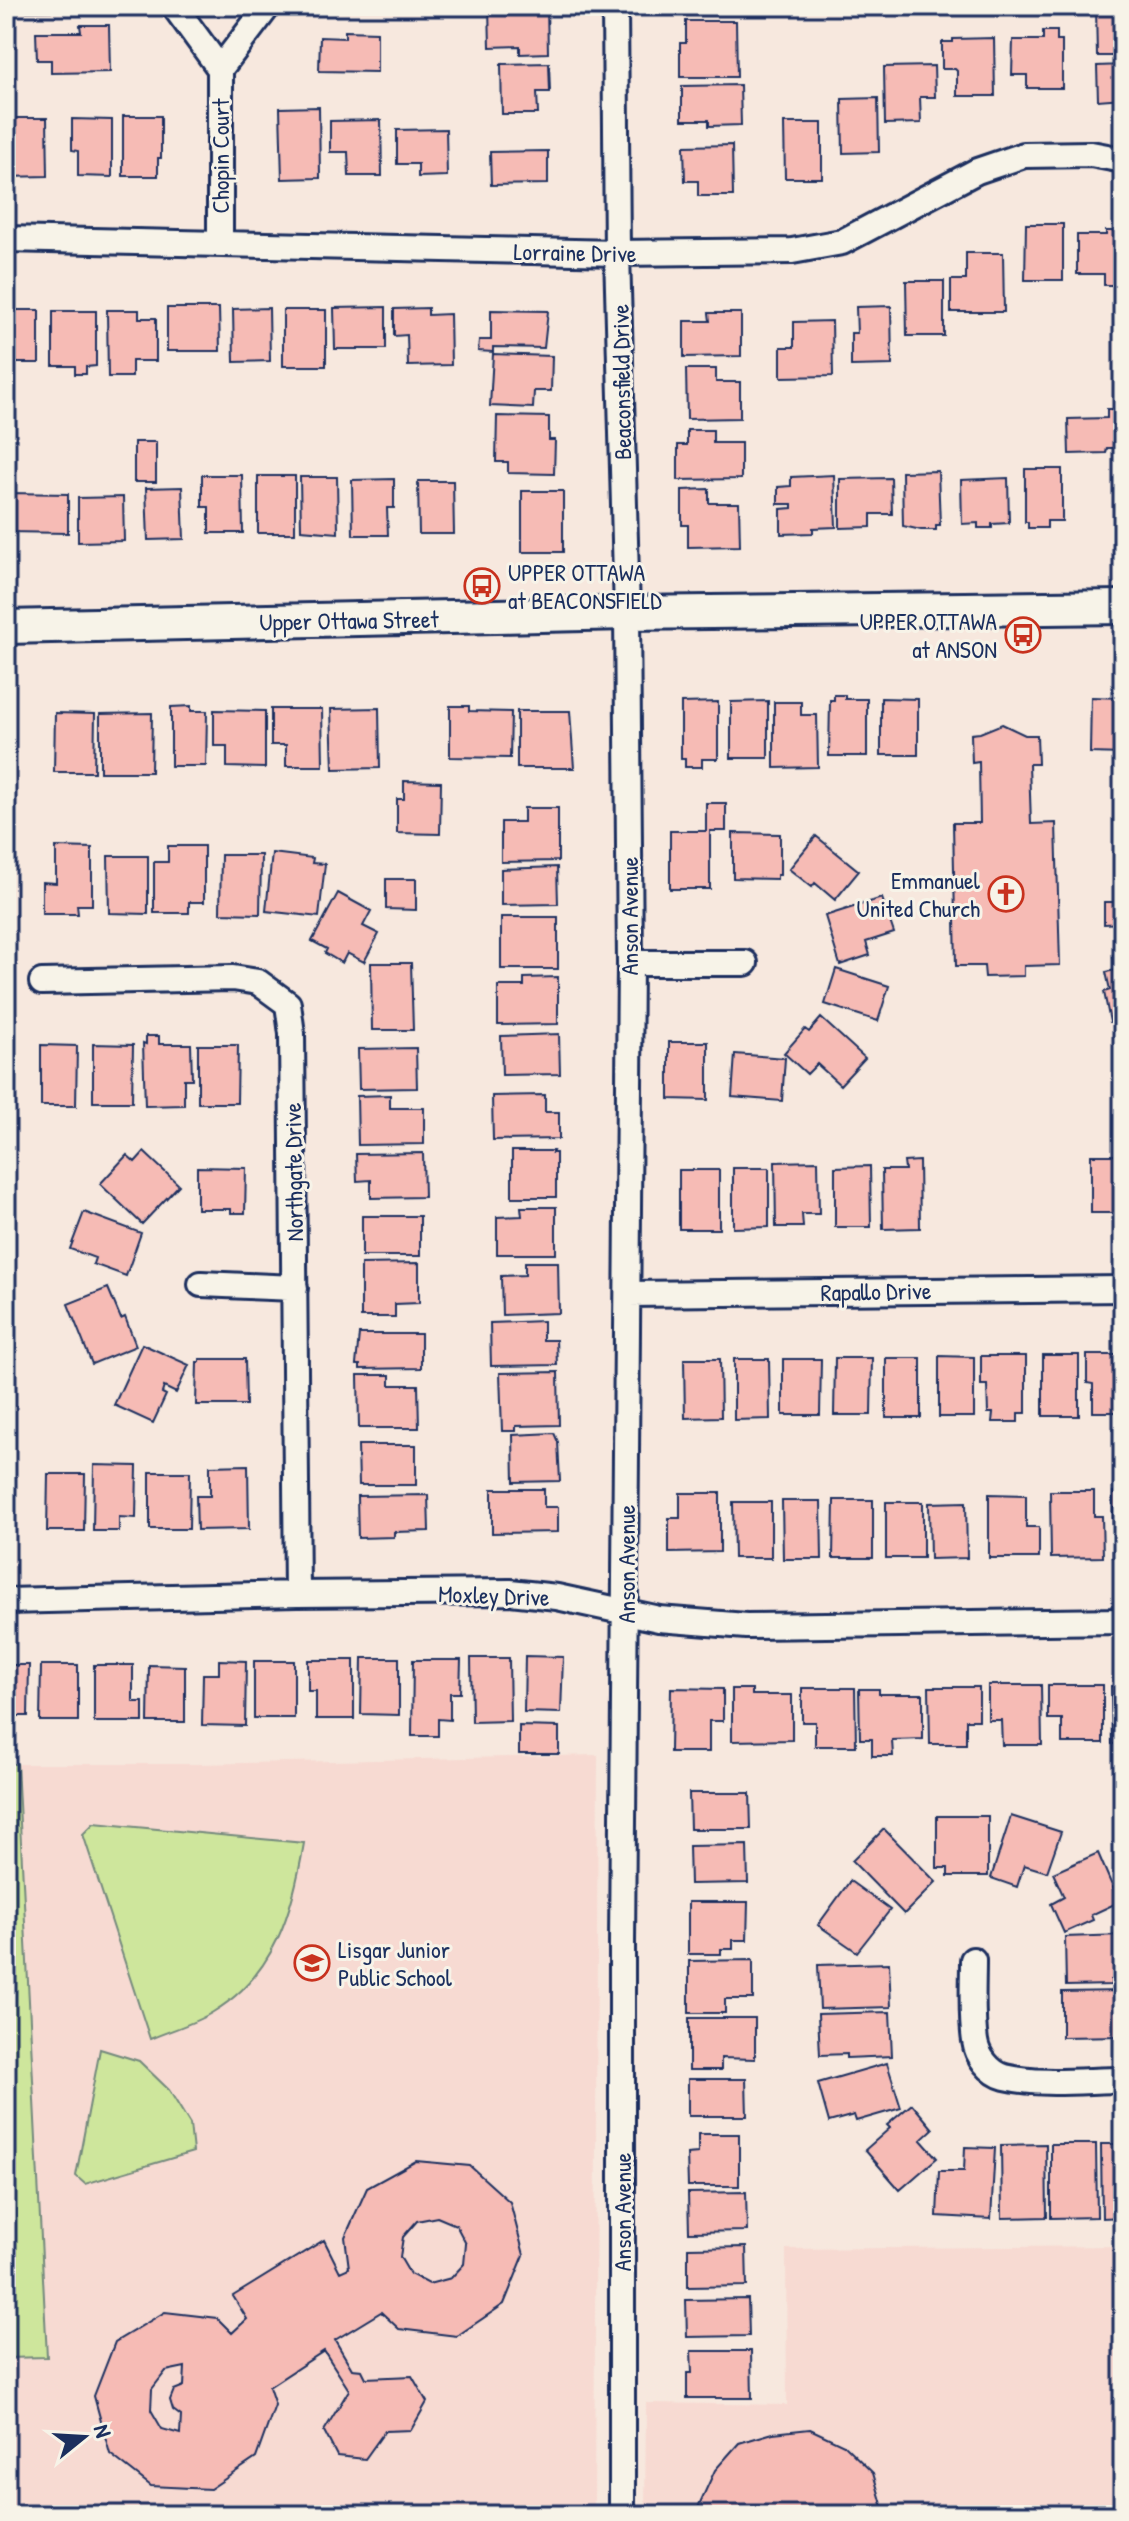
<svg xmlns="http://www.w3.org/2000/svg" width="1129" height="2521" viewBox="0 0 1129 2521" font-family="'Patrick Hand',sans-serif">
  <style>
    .built { fill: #f7dad2 }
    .green { fill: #cee69c; stroke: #748a7d; stroke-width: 2 }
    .building { fill: #f6bbb5; stroke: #1b2f5e; stroke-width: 2; fill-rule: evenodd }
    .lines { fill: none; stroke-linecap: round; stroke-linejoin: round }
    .minor-casing { stroke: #1b2f5e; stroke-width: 30 }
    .secondary-casing { stroke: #1b2f5e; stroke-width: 38 }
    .minor { stroke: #f7f3e8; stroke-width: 24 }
    .secondary { stroke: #f7f3e8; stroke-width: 32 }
    .labels { text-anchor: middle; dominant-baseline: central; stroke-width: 6; stroke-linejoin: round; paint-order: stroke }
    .street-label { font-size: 24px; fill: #1b2f5e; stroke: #f7f3e8 }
    .poi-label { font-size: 24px; fill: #1b2f5e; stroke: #f7f3e8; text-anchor: start }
  </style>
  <rect width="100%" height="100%" fill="#f7e8de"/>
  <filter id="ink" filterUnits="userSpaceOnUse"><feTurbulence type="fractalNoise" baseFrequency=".0125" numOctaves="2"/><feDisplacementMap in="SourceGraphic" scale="16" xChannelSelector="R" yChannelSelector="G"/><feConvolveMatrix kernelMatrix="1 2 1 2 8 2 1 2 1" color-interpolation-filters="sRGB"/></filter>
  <g filter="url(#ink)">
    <path class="built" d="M598,1755L594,2515H6V2358L47,2356L17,1764H198Z
      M1123,2246V2515H645L646,2403L787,2405L786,2249Z"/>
    <path class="green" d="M6,1764H17L47,2357L6,2358Z
      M94,1823L304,1843C293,1910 275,1975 213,2012C194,2024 171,2030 150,2039L83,1834Z
      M100,2049L139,2061L169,2090L190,2124L193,2152L85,2184L76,2176Z"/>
    <path class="building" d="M24,6H91V10L24,11Z
      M547,6L548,53L520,54V46L490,47L489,7Z
      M1123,6V56H1097L1096,7Z
      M686,21H736L737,77H680V43H686Z
      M80,25H109L110,72L51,73V60H37L36,32H81Z
      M345,31L377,32V72L319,71L320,37L345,38Z
      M1043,31H1057V41H1062V88H1027V75H1012L1013,40H1043Z
      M994,38L995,96H957V71L955,69H942V42H953V39Z
      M549,63L550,92H537L538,114H502L501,64Z
      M1123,65V98L1098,100L1097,66Z
      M934,66L935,97H920L921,123L885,124L884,67Z
      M740,85L741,125L709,126V120H682V86Z
      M878,98L879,152L843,153L842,99Z
      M319,107L320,178L282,179L280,108Z
      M123,116H161V158H158V176H123Z
      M6,118H47L48,176L6,177Z
      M72,119L112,120V177L78,176V151L72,150Z
      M381,120L382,176H349L348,152H330V121Z
      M784,123H822V178H785Z
      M446,129L447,176L418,177V164H397V130Z
      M732,145L733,196H698V181H685L684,146Z
      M548,151V184L491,185L490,152Z
      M1026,224H1063V280H1025Z
      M1106,231H1123V285H1104V274H1077V235H1106Z
      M966,253H1003L1004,312H951V280H966Z
      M906,281H944V336H907Z
      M891,306L892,365L851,366V333H857L856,307Z
      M386,307V349H335L334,308Z
      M167,308H219L220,351H167Z
      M269,308L270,361L234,362L233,309Z
      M428,308V315L450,314L451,365L408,366L407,335L394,336V309Z
      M6,310H39V363H6Z
      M107,310H139V318H156V361H132V377H108Z
      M283,310H326V366H283Z
      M491,310L548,311L544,348L493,347V352L478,351L479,340H491Z
      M53,311H96V366L86,367V374H75V366H53Z
      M709,313H741V356L684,357V321H710Z
      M832,321L833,376L781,377V347H794V322Z
      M493,354L552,356L551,391H534L533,408L490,406Z
      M686,369H716V382H740V418L687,419Z
      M1107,409H1122L1123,448H1107L1106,453L1069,454L1068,419L1107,418Z
      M497,416L549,417V440H555L554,474L508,473V462H496Z
      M687,430H713V443H741V479L678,480V445H687Z
      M134,442H156V482H134Z
      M1025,469H1062V521H1047V528H1028V522H1025Z
      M938,471L940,525H936V530H921L903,526L902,472Z
      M202,475H242L243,533H209V507H202Z
      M834,475L836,527L813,528V533L781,534V509L792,508V504H778V487L791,486V477Z
      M258,476H295V533H258Z
      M300,477H337L338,533L301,530Z
      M891,478L892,514H871V527L840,528V479Z
      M1008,478L1009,523L992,524V528H978V523L962,524L961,480Z
      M394,479V508H387L388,535H353L352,480Z
      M418,481H453L454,534H419Z
      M182,487L184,539L148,540L146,488Z
      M709,489V503H739L740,546L688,547V525H682V490Z
      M522,491H563V552H522Z
      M8,493L68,494V533L7,532Z
      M123,497L124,541L78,542V498Z
      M834,695H845V699H867V756H829L830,700H834Z
      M1091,697L1123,698V754L1090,753Z
      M881,698L918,699V755H881Z
      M768,701V758H731V702Z
      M718,702V759H702V767H685V759H681V703Z
      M774,702H801V715H817L818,767L774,768Z
      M191,706V711H207L206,766H171V707Z
      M450,706H469V711L511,712L510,758L450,757Z
      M379,708L380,768L333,769L331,709Z
      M271,709H322L323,766H286V745H271Z
      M214,710L265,711V768L227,767V746H214Z
      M517,711H570L574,768H517Z
      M55,713L95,714L94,772H54Z
      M152,713L151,772H100V714Z
      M1002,724L1025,735H1037L1038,764H1029L1031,824L1056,823L1060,965L1024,966V976L985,977L984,966H956L953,823H980L979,762L972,763L971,734L980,733Z
      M404,781L441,782L440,834L397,833V799H404Z
      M706,803H726V831H710V889H670V831H706Z
      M524,808H558V861L501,862V822H524Z
      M733,833L780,834V875H777V879L733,878Z
      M816,836L859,871L835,900L815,883L812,887L789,869Z
      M168,846H204V902H189V913H154V862H168Z
      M56,847L92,848V905H77L78,914H42V882L56,883Z
      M272,853L313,858L312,863L325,864L319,917L266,911Z
      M221,855H261L260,914L220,913Z
      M108,856H148V914L109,913Z
      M1121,865H1123V939H1121V923L1104,924V902H1121Z
      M557,867L558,904L501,905V869Z
      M386,879H416V910L386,909Z
      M338,893L371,911L363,926L379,934L364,962L347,953L342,963L325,953L327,949L312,941Z
      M882,898L894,933L866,942L870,955L840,965L825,916Z
      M501,917H558V969H501Z
      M1123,953V1019L1110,1022L1104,992L1110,990L1106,972L1116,970L1113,955Z
      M371,963H411L413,1030H372Z
      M836,969L889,986L878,1021L825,1004Z
      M558,977V1024L498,1025V986H524V978Z
      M821,1018L865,1058L840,1085L817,1064L807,1074L784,1053L805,1029L809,1032Z
      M559,1034L560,1074L502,1075L501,1036Z
      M146,1036H159V1044H191L192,1079H184V1105L145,1106L143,1043L146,1044Z
      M669,1042H708V1100L669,1099Z
      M93,1044L133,1045L132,1102H93Z
      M41,1045L77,1046L76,1106H41Z
      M198,1045H238L237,1103H198Z
      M416,1048L417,1088L359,1089L358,1049Z
      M735,1054L785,1058L782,1101L732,1097Z
      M390,1095V1108H424V1144L358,1145L357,1096Z
      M545,1095V1112H559V1139L493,1140L492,1096Z
      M512,1151H553L552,1153H556V1197H512Z
      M144,1152L179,1185L142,1224L100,1184L127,1155L135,1162Z
      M423,1153L424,1197L371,1198V1180L357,1181L356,1154Z
      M1091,1155H1123V1213H1091Z
      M818,1161L819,1214H802L803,1227H776L775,1162Z
      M919,1161L920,1228L883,1229L882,1170H905L904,1162Z
      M870,1166L871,1227H835V1167Z
      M197,1167L246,1168L245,1213H231V1209H197Z
      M733,1168H769V1227L733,1228Z
      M679,1170H719V1229H679Z
      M521,1207H556V1254H497V1217L522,1216Z
      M84,1212L141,1233L126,1276L93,1264L95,1258L70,1249Z
      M362,1216H420V1256H362Z
      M525,1262H558L559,1313L502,1315L501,1276L525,1275Z
      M419,1263V1303L395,1304V1317H361V1264Z
      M108,1288L121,1319L125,1317L136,1346L92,1364L68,1304Z
      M543,1321V1340H556L557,1365L491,1366L490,1323Z
      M359,1334H421V1368L360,1369V1365H356Z
      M142,1344L189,1365L176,1393L164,1387L162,1393L166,1395L153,1423L114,1405Z
      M1043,1355H1079V1416H1043Z
      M1087,1355H1123V1412H1093V1384L1087,1383Z
      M939,1356L974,1357V1417H939Z
      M981,1356H1026V1413H1018V1422H992L993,1413H988L987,1385H981Z
      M835,1358H872L871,1415H834Z
      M886,1358H921V1418H886Z
      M200,1359H245L246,1405H196L197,1362H200Z
      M684,1359H720L721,1417L685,1418Z
      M734,1359H769L770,1419L734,1420Z
      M783,1359H821L820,1415H783Z
      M558,1372L559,1425L516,1426V1431H502L500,1373Z
      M358,1375H390V1385H418L419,1428H359Z
      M554,1433L558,1442L560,1481L514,1482L513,1435Z
      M358,1445H416V1485H359Z
      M94,1465L137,1466L136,1518L119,1517V1531H93Z
      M248,1465L249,1529L197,1530L196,1496H210V1466Z
      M150,1472H190L189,1529H150Z
      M48,1474H85L84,1531H47Z
      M492,1489H544V1507H558V1532L492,1533Z
      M1050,1491H1094V1516H1102L1103,1557L1051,1558Z
      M1113,1492H1123V1557H1113Z
      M680,1493H720V1552L669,1553V1518H680Z
      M989,1494L1026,1495V1527H1039V1558H989Z
      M428,1495L429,1531L394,1532V1537L358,1538L357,1496Z
      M834,1500H873V1558H833Z
      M782,1501H821L822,1559H783Z
      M733,1502H771V1558H734Z
      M886,1502H923V1558H886Z
      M966,1502L967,1558L930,1559L929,1503Z
      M525,1656L563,1657L561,1713L524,1712Z
      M362,1658H399V1715L361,1714Z
      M471,1658H509L510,1721L472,1722Z
      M219,1660L246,1661L245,1726L202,1725L203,1674H219Z
      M308,1660H354V1719H316V1691H308Z
      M413,1660H461L460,1693H450V1720L438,1719V1736H412Z
      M254,1661H294V1718H254Z
      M6,1665H29L28,1716H6Z
      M41,1665H78V1721H40Z
      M94,1665H133V1702H143V1722H94Z
      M149,1665L185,1666V1722H148Z
      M988,1685H1041L1042,1745H1002L1001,1720H988Z
      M1048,1685H1103V1743H1062V1719H1048Z
      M1111,1686H1123V1744H1112Z
      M929,1687H979V1720H966V1744H930Z
      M671,1688L723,1689V1721H709V1752H670Z
      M802,1688H855L856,1746H815V1722H802Z
      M732,1689H752V1695H792V1740L732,1741Z
      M859,1689H879V1694H923V1739L892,1740L893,1756H872V1739H860Z
      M519,1726L559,1727V1754H519Z
      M689,1793H750L751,1829H690Z
      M937,1816H988V1876H948V1868H937Z
      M1011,1816L1061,1832L1047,1872L1024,1865L1017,1887L991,1878Z
      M884,1829L936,1882L904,1914L852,1861Z
      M747,1845L748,1883L690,1884L689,1846Z
      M1098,1853L1119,1902L1091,1915L1093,1920L1064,1933L1051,1904L1064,1897L1053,1873Z
      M850,1881L890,1910L857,1952L818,1925Z
      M688,1902H748L747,1940H733V1949H721V1954H688Z
      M1123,1935V1980H1111V1985L1066,1986L1065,1937Z
      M753,1960V1999H725V2013H689V1961Z
      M889,1963L891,2007L820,2009L818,1965Z
      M1123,1991V2036L1062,2037V1992Z
      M890,2012L892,2056L847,2058V2054L820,2055L818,2014Z
      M689,2018H755V2059L721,2058V2070H689Z
      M887,2063L901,2108L856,2121L854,2115L829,2122L818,2083Z
      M688,2079H746L747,2116H688Z
      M912,2104L933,2129L921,2140L937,2158L900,2190L865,2150L890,2128L887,2125Z
      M698,2134H739V2186H688L687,2154L698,2153Z
      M1046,2144L1047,2217L1002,2218L1001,2145Z
      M1051,2144H1096L1097,2217L1051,2218Z
      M1101,2144H1123V2217L1102,2218Z
      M965,2147L995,2148L991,2219L937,2216L939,2171H964Z
      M416,2161L470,2166L510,2202L524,2255L504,2304L457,2336L399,2329L381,2312L335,2340L352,2369L362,2370L366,2378L412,2376L427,2402L411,2430L385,2431L365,2459L337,2456L324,2431L349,2390L324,2351L269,2387L275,2405L256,2458L210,2489L151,2486L110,2454L94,2396L115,2342L165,2312L217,2318L232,2333L247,2319L233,2296L324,2240L340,2272L349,2268L345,2237L367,2188ZM437,2217L456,2225L466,2244L464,2264L451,2278L429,2284L410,2274L400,2257L403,2237L417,2221ZM185,2367L184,2386L174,2390L170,2400L173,2410L181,2416L180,2434L162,2429L151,2410L152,2389L166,2371Z
      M746,2192L747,2231L689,2232L688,2193Z
      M746,2247L747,2286L688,2287V2248Z
      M748,2299L749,2336L687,2337L686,2300Z
      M691,2351H751L752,2398H687V2373H692Z
      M810,2429L844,2445L873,2473L883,2508V2515H699V2505L715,2470L739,2443L773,2433Z"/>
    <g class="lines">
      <defs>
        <path id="minor" d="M174,6L220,69V242
          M615,6L617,253L627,613L630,963L622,1944V2515
          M220,69L268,6
          M6,239L617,253L792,251L842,242L977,171L1024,155L1091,154L1123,160
          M630,963H745
          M42,982L233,978L258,982L288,1004L292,1034L297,1594
          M201,1284L295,1288
          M628,1294L1123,1289
          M6,1601L297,1594L510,1592L557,1597L659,1619L746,1626L1123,1621
          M973,1960C973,1986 971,2015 975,2041C977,2056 990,2073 1005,2077C1042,2086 1086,2080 1123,2080"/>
        <path id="secondary" d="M6,627L627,613L1123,607"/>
      </defs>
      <use href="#minor" class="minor-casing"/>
      <use href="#secondary" class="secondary-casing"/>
      <use href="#minor" class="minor"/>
      <use href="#secondary" class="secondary"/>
    </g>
  </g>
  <defs>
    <symbol id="bus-ring" viewBox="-11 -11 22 22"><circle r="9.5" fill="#f7f3e8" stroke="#c8321e" stroke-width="1.5"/><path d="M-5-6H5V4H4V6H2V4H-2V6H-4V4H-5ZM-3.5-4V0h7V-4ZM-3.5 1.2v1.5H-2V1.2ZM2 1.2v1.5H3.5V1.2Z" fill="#c8321e"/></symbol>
    <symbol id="church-ring" viewBox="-11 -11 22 22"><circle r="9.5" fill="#f7f3e8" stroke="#c8321e" stroke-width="1.5"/><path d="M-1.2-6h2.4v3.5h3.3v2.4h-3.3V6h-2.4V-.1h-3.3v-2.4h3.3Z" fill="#c8321e"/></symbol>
    <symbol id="school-ring" viewBox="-11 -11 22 22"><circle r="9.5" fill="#f7f3e8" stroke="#c8321e" stroke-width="1.5"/><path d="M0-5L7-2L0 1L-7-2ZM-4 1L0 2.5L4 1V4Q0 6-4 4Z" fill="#c8321e"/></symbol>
  </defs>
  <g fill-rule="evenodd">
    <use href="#bus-ring" x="462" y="566" width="40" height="40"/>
    <use href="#bus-ring" x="1003" y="615" width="40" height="40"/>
    <use href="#church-ring" x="986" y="874" width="40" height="40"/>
    <use href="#school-ring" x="292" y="1943" width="40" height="40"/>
  </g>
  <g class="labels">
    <g class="street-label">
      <text transform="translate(220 156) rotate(-90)">Chopin Court</text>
      <text transform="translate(575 252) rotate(1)">Lorraine Drive</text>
      <text transform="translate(621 382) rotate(-91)">Beaconsfield Drive</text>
      <text transform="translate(349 620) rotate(-1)">Upper Ottawa Street</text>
      <text transform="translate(629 916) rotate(-90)">Anson Avenue</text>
      <text transform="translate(293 1172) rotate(-91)">Northgate Drive</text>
      <text transform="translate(876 1291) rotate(-1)">Rapallo Drive</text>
      <text transform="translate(626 1564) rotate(-90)">Anson Avenue</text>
      <text transform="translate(494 1595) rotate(2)">Moxley Drive</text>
      <text transform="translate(622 2212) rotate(-90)">Anson Avenue</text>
    </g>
    <g class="poi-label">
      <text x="508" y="572">UPPER OTTAWA<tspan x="508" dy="28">at BEACONSFIELD</tspan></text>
      <text x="997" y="621" text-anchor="end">UPPER OTTAWA<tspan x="997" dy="28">at ANSON</tspan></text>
      <text x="980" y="880" text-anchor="end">Emmanuel<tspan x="980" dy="28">United Church</tspan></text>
      <text x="338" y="1949">Lisgar Junior<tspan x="338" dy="28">Public School</tspan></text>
    </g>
  </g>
  <rect width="1129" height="2521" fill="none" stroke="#f7f3e8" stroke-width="32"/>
  <rect x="16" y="16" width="1097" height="2489" fill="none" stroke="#1b2f5e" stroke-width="3" filter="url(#ink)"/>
  <g transform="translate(84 2437) rotate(72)" stroke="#f7f3e8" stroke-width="6" paint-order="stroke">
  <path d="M0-6L14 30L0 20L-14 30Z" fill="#1b2f5e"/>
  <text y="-12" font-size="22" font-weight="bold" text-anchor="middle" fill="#1b2f5e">N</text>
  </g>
</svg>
